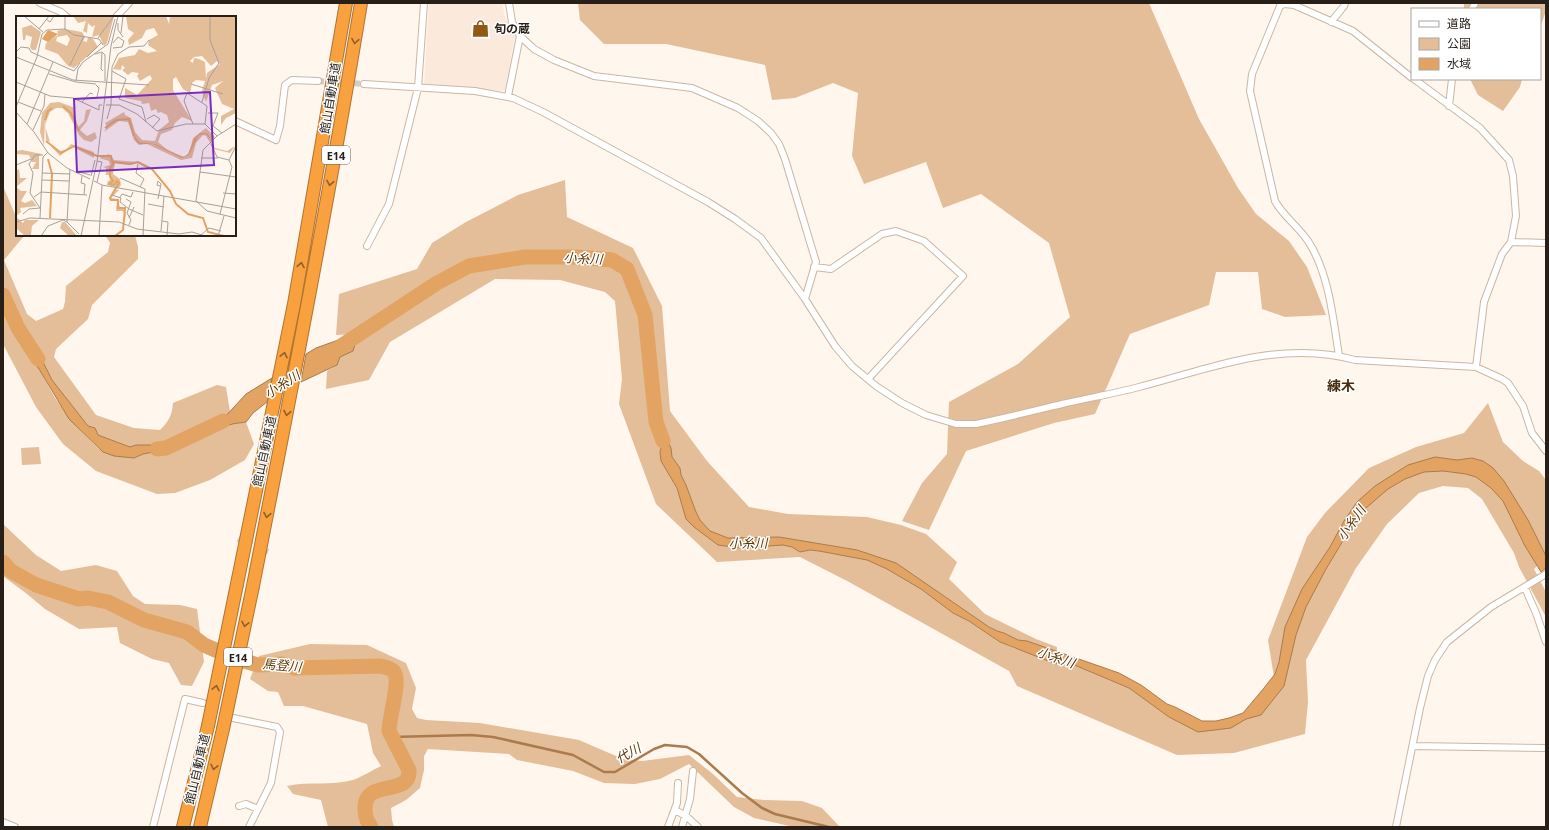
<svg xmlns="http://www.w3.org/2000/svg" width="1549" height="830" viewBox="0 0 1549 830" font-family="'Open Sans','Noto Sans JP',sans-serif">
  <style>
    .built { fill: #fbeadb }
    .green { fill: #e4be99; fill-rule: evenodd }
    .water { fill: #e2a363; stroke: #aa7b4c }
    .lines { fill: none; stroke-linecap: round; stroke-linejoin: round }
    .stream { stroke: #aa7b4c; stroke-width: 2.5 }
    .river { stroke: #e2a363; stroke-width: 15 }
    .minor-tunnel { stroke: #d4cbc3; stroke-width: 6; stroke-dasharray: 6 3; stroke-linecap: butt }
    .minor-casing { stroke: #ccb6a2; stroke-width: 8 }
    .motorway-casing { stroke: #af7431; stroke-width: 14 }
    .minor { stroke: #fff; stroke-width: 6 }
    .motorway { stroke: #f8a13e; stroke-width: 12 }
    .motorway-bridge-casing { stroke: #af7431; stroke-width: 14; stroke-linecap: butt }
    .motorway-bridge { stroke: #f8a13e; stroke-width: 12 }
    .oneway { stroke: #90602b }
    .labels { text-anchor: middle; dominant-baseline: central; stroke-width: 3; stroke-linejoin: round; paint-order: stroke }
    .shield { fill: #fff; stroke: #68625d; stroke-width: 1 }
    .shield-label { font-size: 11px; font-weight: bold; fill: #271f18 }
    .poi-label { font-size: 12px; font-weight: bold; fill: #271f18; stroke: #fff; text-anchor: start }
    .street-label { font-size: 12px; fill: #271f18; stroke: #fff }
    .water-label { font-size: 13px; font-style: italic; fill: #5e3600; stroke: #fff }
    .quarter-label { font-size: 14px; font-weight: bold; fill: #472c0d; stroke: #fff }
    .inset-river { fill: none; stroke: #e2a363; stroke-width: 2 }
    .inset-road { fill: none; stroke: #a9a098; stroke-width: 1 }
    .view { fill: #7b2cbf; fill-opacity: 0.15; stroke: #7b2cbf; stroke-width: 2 }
    .inset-edge { fill: none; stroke: #271f18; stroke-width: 2 }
  </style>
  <rect width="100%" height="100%" fill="#fff6ee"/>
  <path class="built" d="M429,3H503L504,15L515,35L505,90L502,91L424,84Z"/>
  <path class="green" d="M578,3H1149L1199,119L1238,188L1256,214L1289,241L1307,267L1326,315L1285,317L1262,309L1258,272H1216L1209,305L1130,334L1095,414L1054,423L966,451L929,530L902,521L922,483L947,454L949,402L1018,364L1070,317L1049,243L981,194L943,208L926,162L864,184L852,156L858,93L833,83L795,98L772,100L765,65L666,44H604L580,20Z
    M1464,3H1546V11L1540,28V9H1464Z
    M1470,79H1522L1520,87L1503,111L1478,95Z
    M565,180L567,217L633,248L662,306L670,411L707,461L749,507L788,514L867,517L901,525L926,534L957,562L949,579L985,614L1036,639L1057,647L1056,664L1065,661L1129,688L1169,717L1231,728L1276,690L1268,640L1307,537L1325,513L1369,468L1416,447L1464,433L1488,403L1503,442L1523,461L1539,471L1546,480V557L1534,569L1546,592V617L1519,567L1514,553L1482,499L1468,488L1443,486L1419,493L1387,524L1356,568L1306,660L1308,702L1305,734L1234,753L1177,755L1017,686L1009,671L849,582L800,557L717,562L656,504L619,404L622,379L615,301L605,292L560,280L495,279L390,342L369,380L326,389L327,371L337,365L340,357L346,354L356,342L355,334L336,335L339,294L417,269L432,243L466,222L518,195ZM656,423L671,448L672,457L680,468L681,475L686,485L696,512L700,520L710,531L728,538L779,537L857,550L874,556L925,583L989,627L997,631L1004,633L1016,649L1000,642L969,621L953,613L921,589L887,569L867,560L819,551L810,550L800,552L792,547L783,545L740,548L718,545L694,527L686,519L677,488L661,461L660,452L662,444Z
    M3,186L17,219V235H24V236L4,260L27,314L36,321L63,309L65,302L66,286L108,252L110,243L105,235H135L138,247V259L92,305L88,319L56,349L54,357L96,415L134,428L160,430C169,421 172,415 173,403L217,385L226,387L230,412L223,419L207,429H222L230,424L246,422L254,444L245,460L210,480L175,493L157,494L96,471L63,444L36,407L3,344ZM40,356L52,380L88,426L98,435L130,447L136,445H156L162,442L174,441L177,443L143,454L134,458L99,449L76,426L55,398L39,369Z
    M39,447L41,464L22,465L21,448Z
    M3,524L36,555L61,571L96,565L117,571L133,596L145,604L180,605L197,609L204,662L192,686L181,685L169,663L152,659L120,643L117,627L79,629L45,609L27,594L3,576Z
    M310,644L367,645L406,663L416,688L412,709L417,718L426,720L480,723L579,740L623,759L642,761L689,755L713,774L737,797L764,800L802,801L822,808L840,827H794L754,818L734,807L689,764L660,779L635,784L604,783L573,771L517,760L509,754L428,749L424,756V770L420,788L406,800L391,808L392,820L394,827H328L321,800L293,794L287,786C309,781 331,786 353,780C362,777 372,770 381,766L373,753L367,724L303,706H284L278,692L268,691L250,679L259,656Z"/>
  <path class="water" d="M355,334L358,335L353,351L340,357L337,365L301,382L306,354L316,348Z
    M27,343L40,356L52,380L88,426L95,428L98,435L130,447L136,445H156L162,442L174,441L177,443L174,447L169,449L143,454L134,458L114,456L103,452L69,419L39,369L23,347Z
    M272,378L267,402L253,413L246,422C241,423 234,423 229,425C218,428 219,431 206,429L223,419L246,394Z
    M656,422L661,428L671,448L672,457L680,468L681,475L686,485L696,512L700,520L710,531L728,538L779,537L857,550L896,563L989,627L997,631L1004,633L1018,640L1027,641L1119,673L1141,685L1167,704L1175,707L1202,721H1216L1229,718L1243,713L1264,688L1275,674L1279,662L1285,627L1302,589L1330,547L1344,521L1357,502L1375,486L1408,465L1435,457L1457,460L1472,458L1483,461L1493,468L1504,481L1528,520L1546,556V568L1541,572L1525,546L1503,501L1491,488L1476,477L1466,474L1443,471L1424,472L1405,479L1388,489L1366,508L1353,524L1326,569L1306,607L1296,635L1284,686L1261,715L1246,719L1231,728L1198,732L1169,717L1129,688L1065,661L1056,664L1000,642L969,621L953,613L921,589L887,569L867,560L819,551L810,550L800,552L792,547L783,545L740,548L718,545L694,527L686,519L677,488L661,461L660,452L662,444Z"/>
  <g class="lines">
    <path class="stream" d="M392,737L471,735L493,737L573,755L604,772H615L654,749L665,745L687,747L699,754L742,793L762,808L775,814L829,827"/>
    <path class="river" d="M3,295L18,328L38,359
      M341,346L437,283L469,266L525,257H579L612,260L627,269L645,315L656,422L663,441
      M157,449L166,448L223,421
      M3,562L11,571L36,585L79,599L88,598L108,602L144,620L187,632L204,645L234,658L258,665L282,664L294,668L380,666C385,667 391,668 394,672C401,681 389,717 389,731L409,770C411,798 364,777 365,809C365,817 367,821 371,827"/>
    <path class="minor-tunnel" d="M318,81L364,84
      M238,539L268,552"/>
    <defs>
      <path id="minor" d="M40,3L61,12L67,17
        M509,3L512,22L520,36L534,49L554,60L594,76L692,88L738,108L758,121L771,133L779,144L785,159L816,262L805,299
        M1472,9L1475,3
        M116,17L129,3
        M1331,22L1344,6L1345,3
        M1414,79L1480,128L1509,160L1513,176L1516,216L1511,242L1502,254L1484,302L1476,367
        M364,84L475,91L513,98L543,112L708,202L735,219L761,238L805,299L835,346L852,366L876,386L902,403L926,415L956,424H976C1005,418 1033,411 1062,404C1087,398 1113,394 1139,387C1209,369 1281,339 1355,360L1476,367L1502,379L1508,383L1523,406L1532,433L1546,451
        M508,96L520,36
        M1449,106L1452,79
        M235,121L276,140L280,126L285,85L292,80L318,81
        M1511,242L1546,243
        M367,246L389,204L418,88L424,3
        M814,267L831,269L882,234L896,231L924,241L963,276L868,379
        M1339,356C1333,318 1329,273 1308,241C1298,226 1283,216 1275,201L1250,91L1252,74L1280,6L1284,4L1294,5L1353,31L1412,78
        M1525,588L1536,613L1546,642
        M233,718L277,727L280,732L271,783L249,827
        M1413,746L1546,748
        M239,806L246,804L258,809
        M675,810L686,816L698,827
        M3,822L15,827
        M153,827L185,699L203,703
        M668,827L677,803L678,783
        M682,827L690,799L693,771
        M1396,827L1420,708L1428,676L1435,660L1447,642L1491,607L1546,574"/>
      <path id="motorway" d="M237,584L294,304L346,3
        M253,586C291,392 329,198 361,3
        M183,827L208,726
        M200,827L223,729"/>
    </defs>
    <use href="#minor" class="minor-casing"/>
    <use href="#motorway" class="motorway-casing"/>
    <use href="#minor" class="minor"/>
    <use href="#motorway" class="motorway"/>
    <defs>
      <path id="motorway-bridge" d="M208,726L237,584
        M223,729L253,586"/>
    </defs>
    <use href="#motorway-bridge" class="motorway-bridge-casing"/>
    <use href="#motorway-bridge" class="motorway-bridge"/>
  </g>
  <defs><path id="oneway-chevron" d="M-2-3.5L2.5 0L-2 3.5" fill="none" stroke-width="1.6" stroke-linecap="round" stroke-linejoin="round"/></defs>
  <g class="oneway">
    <use href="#oneway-chevron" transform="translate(355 41) rotate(99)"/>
    <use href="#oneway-chevron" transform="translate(330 183) rotate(100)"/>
    <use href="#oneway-chevron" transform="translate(301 265) rotate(-80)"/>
    <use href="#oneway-chevron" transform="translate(284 355) rotate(-78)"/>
    <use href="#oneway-chevron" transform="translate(287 413) rotate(101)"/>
    <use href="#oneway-chevron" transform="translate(267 515) rotate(101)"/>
    <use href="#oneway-chevron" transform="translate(245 624) rotate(102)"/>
    <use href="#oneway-chevron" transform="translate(216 688) rotate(-78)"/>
    <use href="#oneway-chevron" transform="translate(214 767) rotate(103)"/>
  </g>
  <defs>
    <symbol id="shop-bare" viewBox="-9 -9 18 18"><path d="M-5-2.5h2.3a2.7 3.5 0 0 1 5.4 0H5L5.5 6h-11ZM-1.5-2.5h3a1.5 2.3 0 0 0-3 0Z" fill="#925913" stroke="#fff" stroke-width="2.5" paint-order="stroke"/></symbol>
  </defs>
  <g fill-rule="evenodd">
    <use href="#shop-bare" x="468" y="16" width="25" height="25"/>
  </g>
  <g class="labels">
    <g class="shield">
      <rect x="322" y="146" width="28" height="18" rx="3"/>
      <rect x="224" y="648" width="28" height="18" rx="3"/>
    </g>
    <g class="shield-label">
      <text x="336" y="155">E14</text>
      <text x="238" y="657">E14</text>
    </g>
    <g class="poi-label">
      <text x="494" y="28">旬の蔵</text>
    </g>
    <g class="street-label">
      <text transform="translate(330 98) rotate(-81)">館山自動車道</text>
      <text transform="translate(264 451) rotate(-78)">館山自動車道</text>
      <text transform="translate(197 769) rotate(-77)">館山自動車道</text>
    </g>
    <g class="water-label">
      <text transform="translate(583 258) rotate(3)">小糸川</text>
      <text transform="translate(282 384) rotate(-33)">小糸川</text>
      <text transform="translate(1351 523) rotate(-55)">小糸川</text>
      <text transform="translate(748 543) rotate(-1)">小糸川</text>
      <text transform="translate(1056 657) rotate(19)">小糸川</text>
      <text transform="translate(282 665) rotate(5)">馬登川</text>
      <text transform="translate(628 753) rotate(-29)">代川</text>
    </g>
    <g class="quarter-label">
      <text x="1341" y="385">練木</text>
    </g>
  </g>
  <g transform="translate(16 16)">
    <rect width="220" height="220" fill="#fff6ee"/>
    <path d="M57,0H98L91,27L88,30L83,19L76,21L79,9L76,11L72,7L71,17L67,15L70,5L62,7ZM110,0H150L153,8L154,0H220V97L210,102L205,109V100L218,93L206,88L199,72L207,65L196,69L190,86L186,75L189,65L180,64L176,67L174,77L167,73L160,61L157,63V74L176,105L166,101L159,107L156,114L145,118L142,126L154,136L169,141L173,138L177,122L190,112L199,121L195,126L199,132L211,135L219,130L214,137L198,133L190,120L187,119L180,127L176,142L165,144L131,128L123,129L118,124L112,106L103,105L88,116L91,111L89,107L108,96L109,99L115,102L119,116L126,124L139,125L143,114L153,106L151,99L145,96L142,97L140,93L135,95L133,87L126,88L125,85L109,82V72L121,79L136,63L134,59L124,65L121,60L123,57L116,56L112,59L106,54L109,52L106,49L105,54L97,53L103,42L119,39L123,33L132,37L141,35L132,29L133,24L142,19L138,12L130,14L126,22L113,29L112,24L118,17L112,13ZM186,40L195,50L201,45L204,48L191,57L190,62L189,46L183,43L178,42L177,47L174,45L178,41ZM15,9L25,16L20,34H16L14,31L16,21L10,19L9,24H7L6,12ZM49,13L66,16L69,21L67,25L71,26L72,21L77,23L82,31L58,52L52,50L42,38L29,33L30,27L42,19L41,15ZM51,19L54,23L51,30L40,25L41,21ZM43,86L57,91L62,111L68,105L70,94L75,93L71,105L64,114L71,120L79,116L81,122L75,126L68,124L63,119L52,97L46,92H40L34,96L31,103L29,110L34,126L30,124L29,103L28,130L24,116L26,97L34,87ZM55,128L78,136V142L55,130L44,140L34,129L44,135L50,134ZM6,134L26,138L23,140V153H16L20,146H16L13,139L0,138V135ZM93,138L98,144L122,146L136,152L128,151L122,147L114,149L99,147L97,158L104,163L105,169L103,172L92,169L91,166L94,164L93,159H90V152L87,151L94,149L93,145L83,142ZM3,153L4,162H11L0,171L5,175H11L5,185L9,187L16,184L21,190L4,192L5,196L0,200V155ZM98,173L103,174L95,182L102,183L104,192L109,191L110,202L107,195H100L101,185L93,183ZM0,201L7,207L9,204H23L16,210L15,219L9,220L0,212ZM46,206H49L61,220H53L44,212Z" fill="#e4be99" fill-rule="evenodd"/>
    <path d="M32,14L42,18L32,26L26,23ZM117,117L123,126L139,128L167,141L172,138L178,123L184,117H191L197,126L190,118L183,119L173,139L166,142L137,128H123L120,125Z" fill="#e2a363"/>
    <path class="inset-river" d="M47,90L55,97L63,115M29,104L32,95L36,92M89,112L100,104L113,103L118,120M30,125L45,137L58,130L81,140H95L97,149L94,152V160L97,165L93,168L98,169L101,165L103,167L94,182L95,184H102V192H109L107,214L99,220M32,143L36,158L34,202M96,146L114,148L122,146L136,153L154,175L160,188L172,198L187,202L192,216L208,220"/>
    <path class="inset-road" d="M8,0L27,16M30,3L34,6L38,0M102,7V14L107,21M23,13L33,0M49,13V0M105,17L107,0M82,22L98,0M97,32L106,31L108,25L102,21L97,27M0,36L5,31L13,32L15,36L58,55L64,47M86,37L85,53L87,55M79,38L86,36L89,39V65M0,41L57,64L133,69M71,41L86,26M54,49L68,20M96,55L110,63L103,83L126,91L130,106M33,58L60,66L80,68M60,65L62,53L67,46L92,28L99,3M0,66L34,80L57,82L83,94V89H86M175,68L207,78M80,69L83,72L81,81M2,86L25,95M66,86L74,77L77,78M186,86L193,62L203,47L194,24V0M90,89H103L121,98L141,115L170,108H189L201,120M0,91L21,41L26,18L31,14L49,13L58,19L83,23L87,29M0,96L18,116L32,137L51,152L74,163M192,97H202L197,110L206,117M91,103L95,89L96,51L102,38L113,31L128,30L133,24M131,103L138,99L144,103L136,112M11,108L37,46M177,108L168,85L171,77L191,90L189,108M220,108L201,120L187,134L180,185L191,195L220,202M17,114L28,90L29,78M195,128L201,141L213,144L216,151L204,198M185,142H202M213,144L220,130M122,148L120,157L128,163L124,171M0,149L15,143M54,153L51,206L63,218M60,155L74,159M184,156L220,161M26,157L54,158M66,160L65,167L69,168L68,179M75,160L79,144M104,162L129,173L127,220M26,164L53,165M78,165L86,169L83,220M81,166L86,146L81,145M86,169L220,193M207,177L220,178M96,179L105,182L104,186L113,193L127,199M18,181L25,176L71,179M104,181L106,178L115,181L117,176M110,183L115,186L111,197L115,204L113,209M142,183L145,168L142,165L141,169L144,170M132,188L148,191M24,192L14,177L17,157L13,148L19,139H27M7,198L13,193L24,192M24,202L27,141L32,136M113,202L118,191M146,205L152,206L151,220M0,206L14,202L103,206L121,213L163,218L176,216L189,220M145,215L148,180M185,219L193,212L205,215M25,220L32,210L47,204L51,206M65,220L81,146L95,30L102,0M202,220L208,200"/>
    <path class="view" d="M194,76L198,149L61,156L58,83Z"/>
    <rect width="220" height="220" class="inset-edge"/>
  </g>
  <rect width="1549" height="830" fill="none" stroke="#271f18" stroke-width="8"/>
  <rect x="1411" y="8" width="130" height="72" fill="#ffffff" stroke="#a9a5a3"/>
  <rect x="1419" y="21" width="20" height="6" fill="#ffffff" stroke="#a9a5a3"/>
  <text x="1447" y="28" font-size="12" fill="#271f18">道路</text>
  <rect x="1419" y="38" width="20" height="12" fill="#e4be99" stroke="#a9a5a3"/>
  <text x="1447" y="48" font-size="12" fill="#271f18">公園</text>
  <rect x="1419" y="58" width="20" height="12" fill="#e2a363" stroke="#a9a5a3"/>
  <text x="1447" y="68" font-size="12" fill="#271f18">水域</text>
</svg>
